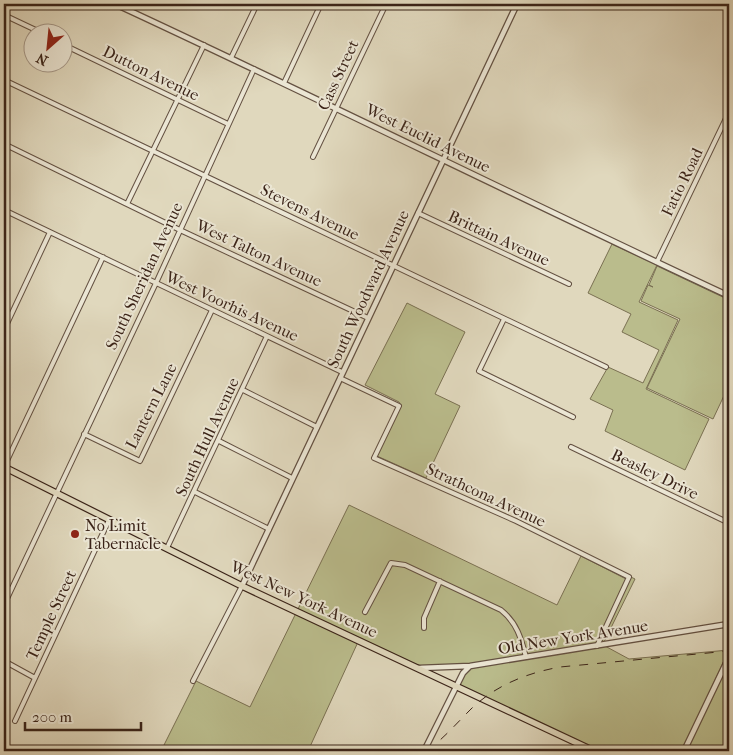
<svg xmlns="http://www.w3.org/2000/svg" width="733" height="755" viewBox="0 0 733 755" font-family="'IM FELL French Canon',serif">
  <style>
    .green { fill: #babc8c; stroke: #7a7052 }
    .lines { fill: none; stroke-linecap: round; stroke-linejoin: round }
    .minor-casing { stroke: #645142; stroke-width: 6 }
    .tertiary-casing { stroke: #645142; stroke-width: 7 }
    .primary-casing { stroke: #3b2419; stroke-width: 8 }
    .minor { stroke: #ebe6d4; stroke-width: 4 }
    .tertiary { stroke: #ebe6d4; stroke-width: 4.5 }
    .primary { stroke: #e0d8bd; stroke-width: 5.5 }
    .rail { stroke: #3b2419; stroke-width: 1; stroke-dasharray: 9 9; stroke-linecap: butt }
    .poi-dot { fill: #8f2418; stroke: #ebe6d4; stroke-width: 2 }
    .labels { text-anchor: middle; dominant-baseline: central; stroke-width: 4; stroke-linejoin: round; paint-order: stroke }
    .street-label { font-size: 16px; fill: #3b2419; stroke: #ebe6d4 }
    .poi-label { font-size: 16px; fill: #3b2419; stroke: #ebe6d4; text-anchor: start }
  </style>
  <rect width="100%" height="100%" fill="#e0d8bd"/>
  <filter id="stains"><feTurbulence type="fractalNoise" baseFrequency=".004" numOctaves="4"/><feColorMatrix values="0 0 0 0 .2 0 0 0 0 .09 0 0 0 0 .02 0 0 0 .5 -.17"/></filter>
  <radialGradient id="worn" r=".72"><stop offset=".6" stop-color="#630" stop-opacity="0"/><stop offset="1" stop-color="#630" stop-opacity=".3"/></radialGradient>
  <path class="green" d="M612,244L657,265L639,302L678,320L646,389L709,419L685,470L605,431L613,410L590,399L608,367L643,383L659,350L622,332L631,314L588,293Z
    M657,266L729,300V385L713,419L647,388L680,319L641,301L648,285L653,287L649,285Z
    M407,303L465,332L435,394L460,406L426,478L377,456L401,406L399,402L365,385Z
    M349,505L557,605L581,556L626,579L596,644L471,664L420,666L298,609Z
    M631,577L635,579L604,642L600,643Z
    M296,613L358,642L308,751H161L196,681L250,707Z
    M605,646L629,659L729,650L682,751H599L459,685L464,674L470,668Z
    M729,661V751H686Z"/>
  <g class="lines">
    <defs>
      <path id="minor" d="M4,15L40,32
        M62,44L228,124
        M231,58L257,4
        M4,80L606,367
        M284,83L321,4
        M4,144L180,230L368,318
        M313,157L386,4
        M127,204L204,45
        M4,210L342,372
        M418,213L569,284
        M657,262L729,112
        M504,319L479,371L573,417
        M4,330L50,232
        M340,378L399,406L374,458L516,521L629,577L597,646
        M243,390L317,427
        M84,434L140,461L212,310
        M219,441L292,478
        M571,447L729,523
        M4,467L103,257
        M195,492L269,529
        M167,548L267,336
        M4,605L156,283L254,69
        M365,612L391,563L405,565L501,610C517,623 521,638 526,657
        M424,628V618L440,581
        M4,661L35,678
        M193,681L242,586
        M15,721L109,520"/>
      <path id="tertiary" d="M115,4C320,99 523,200 729,296
        M242,586L517,4
        M419,668L470,666L729,624
        M424,751L463,673L469,667
        M684,751L729,657"/>
      <path id="primary" d="M4,467L242,586L594,751"/>
    </defs>
    <use href="#minor" class="minor-casing"/>
    <use href="#tertiary" class="tertiary-casing"/>
    <use href="#primary" class="primary-casing"/>
    <use href="#minor" class="minor"/>
    <use href="#tertiary" class="tertiary"/>
    <use href="#primary" class="primary"/>
    <path class="rail" d="M427,751C443,739 457,723 471,709C496,685 527,673 560,667L729,651"/>
  </g>
  <circle class="poi-dot" cx="75" cy="534" r="5"/>
  <g class="labels">
    <g class="street-label">
      <text transform="translate(151 73) rotate(26)">Dutton Avenue</text>
      <text transform="translate(338 75) rotate(-65)">Cass Street</text>
      <text transform="translate(428 138) rotate(26)">West Euclid Avenue</text>
      <text transform="translate(682 182) rotate(-64)">Fatio Road</text>
      <text transform="translate(310 212) rotate(26)">Stevens Avenue</text>
      <text transform="translate(499 238) rotate(25)">Brittain Avenue</text>
      <text transform="translate(259 253) rotate(25)">West Talton Avenue</text>
      <text transform="translate(144 276) rotate(-65)">South Sheridan Avenue</text>
      <text transform="translate(368 289) rotate(-65)">South Woodward Avenue</text>
      <text transform="translate(232 306) rotate(25)">West Voorhis Avenue</text>
      <text transform="translate(151 406) rotate(-63)">Lantern Lane</text>
      <text transform="translate(207 437) rotate(-65)">South Hull Avenue</text>
      <text transform="translate(655 474) rotate(26)">Beasley Drive</text>
      <text transform="translate(486 495) rotate(25)">Strathcona Avenue</text>
      <text transform="translate(304 599) rotate(25)">West New York Avenue</text>
      <text transform="translate(51 615) rotate(-65)">Temple Street</text>
      <text transform="translate(573 637) rotate(-9)">Old New York Avenue</text>
    </g>
    <g class="poi-label">
      <text x="85" y="525">No Limit<tspan x="85" dy="18">Tabernacle</tspan></text>
    </g>
  </g>
  <rect width="733" height="755" fill="none" stroke="#e0d8bd" stroke-width="20"/>
  <rect x="5" y="5" width="723" height="745" fill="none" stroke="#3b2419" stroke-width="2.5"/>
  <rect x="10" y="10" width="713" height="735" fill="none" stroke="#3b2419"/>
  <g transform="translate(48 48) rotate(207)"><circle r="24" fill="#ebe6d4" stroke="#a59889"/>
  <path d="M0-4L9 19L0 12L-9 19Z" fill="#8f2418"/>
  <text y="-8" font-size="14" font-weight="bold" text-anchor="middle" fill="#3b2419">N</text>
  </g>
  <path d="M25 722v8h116v-8" fill="none" stroke="#3b2419" stroke-width="2.5"/>
  <text x="32" y="722" font-size="15" fill="#3b2419" stroke="#ebe6d4" stroke-width="4" paint-order="stroke">200 m</text>
  <rect width="100%" height="100%" filter="url(#stains)"/>
  <rect width="100%" height="100%" fill="url(#worn)"/>
</svg>
